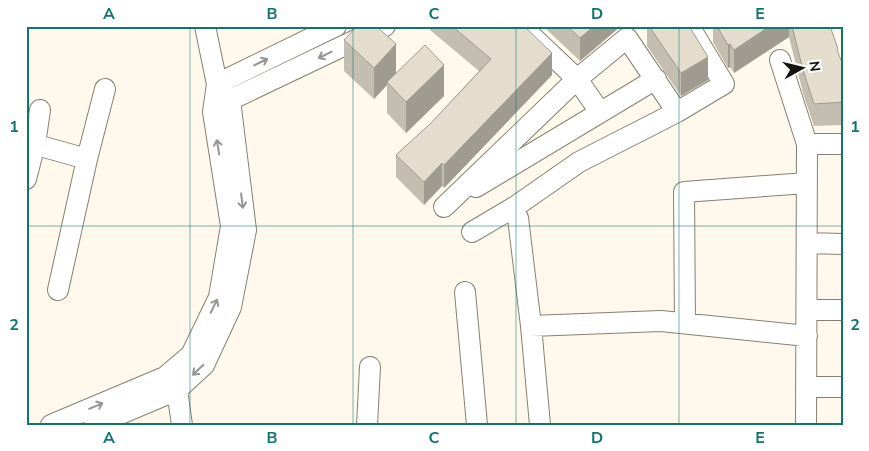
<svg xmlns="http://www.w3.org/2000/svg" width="869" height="451" viewBox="0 0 869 451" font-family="'Nunito Sans',sans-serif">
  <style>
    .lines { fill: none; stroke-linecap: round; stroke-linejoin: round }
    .minor-casing { stroke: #868071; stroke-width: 22 }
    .minor { stroke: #fff; stroke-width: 20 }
    .wall { fill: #c4beb1 }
    .shaded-wall { fill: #a09b90 }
    .building { fill: #e4ddce; stroke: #a09b90 }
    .oneway { stroke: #969592 }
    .grid { fill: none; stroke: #0f766e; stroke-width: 1; stroke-opacity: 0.55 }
    .neatline { fill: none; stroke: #0f766e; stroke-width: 2 }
    .grid-label { font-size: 16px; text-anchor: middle; font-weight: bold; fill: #0f766e }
  </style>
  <rect width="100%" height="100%" fill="#fff9ed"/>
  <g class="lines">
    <defs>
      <path id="minor" d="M780,60L807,144L806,425
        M230,100L385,26
        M677,112L724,84L689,26
        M26,142L87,159L58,290
        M807,144H843
        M87,159L105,89
        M26,179L35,144L40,110
        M476,187L656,79
        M444,207L577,79L521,26
        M518,218L531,326
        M472,232L516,206L579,162L677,112L627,38L577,79L600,112
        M807,243L843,244
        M465,292L477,425
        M807,310H843
        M685,323L684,192L807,183
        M173,379L177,390L182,425
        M806,387H843
        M51,425L165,377L191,355L219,297L231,226L213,112L217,84L336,26
        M94,425L177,390L204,365L231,307L246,230L230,100L217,84L205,26
        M367,425L370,367
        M540,425L531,326L661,321L807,336"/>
    </defs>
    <use href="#minor" class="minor-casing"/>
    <use href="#minor" class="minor"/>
  </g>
  <path class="wall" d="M430,26H524L552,75L444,188L442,186L424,205L396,177V155L430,124L479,71L430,30Z
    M543,26H621L580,61Z
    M647,26H689L708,80L681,96L647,46Z
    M713,26H830L838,54L843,65V125L814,126L803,93L789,37L734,73L730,67L728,68L713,42Z
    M344,40L396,73L444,96L406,133L387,113V85L374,99L344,71Z"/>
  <path class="shaded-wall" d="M594,26H621L580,61V38Z
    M770,26H789V37L734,73V50Z
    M396,44V75L387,82V85L374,99V68Z
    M730,44V67L728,68V45Z
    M552,53V75L444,188V165Z
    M708,57V80L681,96V73Z
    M444,65V96L406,133V102Z
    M442,163V186L424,205V182Z"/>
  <path class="building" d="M357,26H376L396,44L374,68L344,40Z
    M452,26H524L552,53L444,165L442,163L424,182L396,155L430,124L491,59Z
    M567,26H594L580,38Z
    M649,26H689L708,57L681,73Z
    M717,26H770L734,50L730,44L728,45Z
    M792,26H830L838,49L837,50L843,65V102L814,104L803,70Z
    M425,45L444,65L406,102L387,82Z"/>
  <defs><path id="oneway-shaft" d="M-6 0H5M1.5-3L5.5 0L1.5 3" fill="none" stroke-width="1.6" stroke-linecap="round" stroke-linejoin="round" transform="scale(1.25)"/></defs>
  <g class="oneway">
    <use href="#oneway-shaft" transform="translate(325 55) rotate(154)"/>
    <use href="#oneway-shaft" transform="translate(261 62) rotate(-26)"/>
    <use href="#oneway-shaft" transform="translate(218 147) rotate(-99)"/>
    <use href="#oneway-shaft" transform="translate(242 201) rotate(83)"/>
    <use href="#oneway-shaft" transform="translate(214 306) rotate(-64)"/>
    <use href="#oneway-shaft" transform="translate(198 370) rotate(136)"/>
    <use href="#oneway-shaft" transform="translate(96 406) rotate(-23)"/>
  </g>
  <path class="grid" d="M190,26V425M353,26V425M516,26V425M679,26V425M26,226H843"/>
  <rect width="869" height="451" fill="none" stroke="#ffffff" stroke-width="55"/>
  <g transform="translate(802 68) rotate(82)" stroke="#ffffff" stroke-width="4" paint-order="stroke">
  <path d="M0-4L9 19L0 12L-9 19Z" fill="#15130d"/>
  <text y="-8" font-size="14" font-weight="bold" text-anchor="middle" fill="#15130d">N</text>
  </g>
  <rect x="28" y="28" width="814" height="396" class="neatline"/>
  <g class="grid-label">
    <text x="109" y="19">A</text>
    <text x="272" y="19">B</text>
    <text x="434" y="19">C</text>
    <text x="597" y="19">D</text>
    <text x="760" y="19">E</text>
    <text x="14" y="132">1</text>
    <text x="855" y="132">1</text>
    <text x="14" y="330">2</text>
    <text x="855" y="330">2</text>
    <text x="109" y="443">A</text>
    <text x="272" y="443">B</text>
    <text x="434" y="443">C</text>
    <text x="597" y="443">D</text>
    <text x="760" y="443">E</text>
  </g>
</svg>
